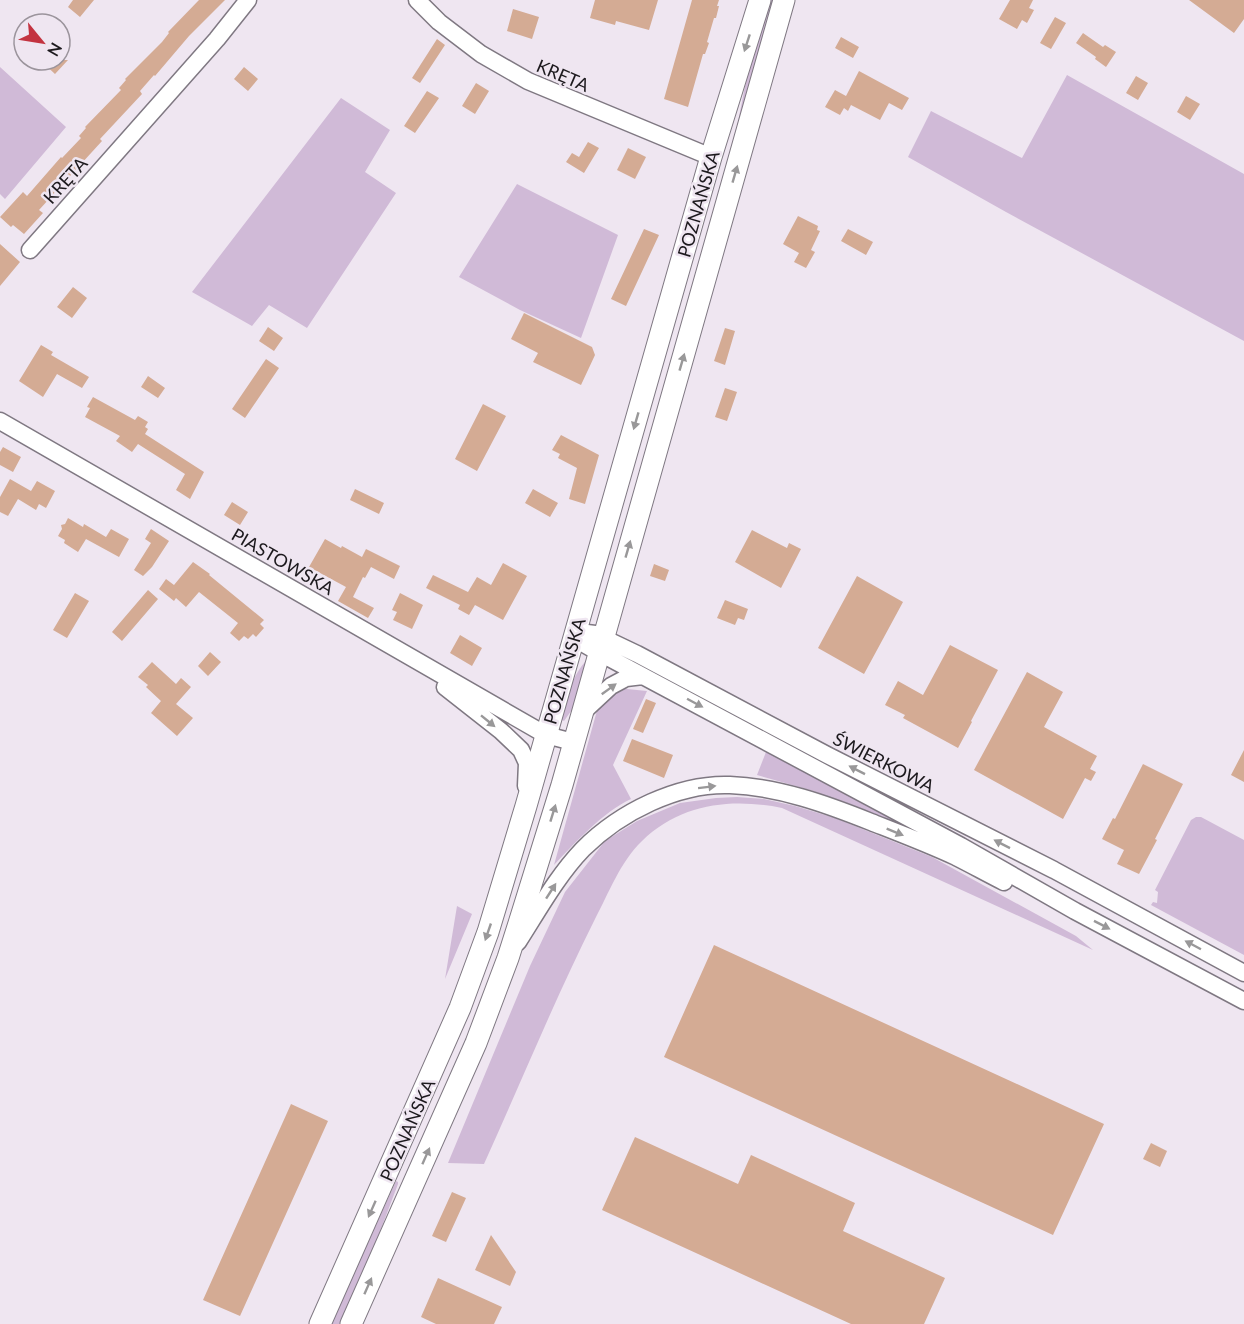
<svg xmlns="http://www.w3.org/2000/svg" width="1244" height="1324" viewBox="0 0 1244 1324" font-family="Lato,sans-serif">
  <style>
    .green { fill: #d0bad7 }
    .building { fill: #d4ab94 }
    .lines { fill: none; stroke-linecap: round; stroke-linejoin: round }
    .minor-casing { stroke: #7f7882; stroke-width: 19 }
    .major-casing { stroke: #7f7882; stroke-width: 23 }
    .minor { stroke: #fff; stroke-width: 16 }
    .major { stroke: #fff; stroke-width: 21 }
    .oneway { fill: #999899 }
    .labels { text-anchor: middle; dominant-baseline: central; stroke-width: 5; stroke-linejoin: round; paint-order: stroke }
    .street-label { font-size: 18px; fill: #1c191d; stroke: #efe6f1 }
  </style>
  <rect width="100%" height="100%" fill="#efe6f1"/>
  <path class="green" d="M768,0H776L739,133L736,132L748,71Z
    M0,67L66,127L5,199L0,194Z
    M1067,75L1244,174V341L1006,212L908,157L931,111L1022,158Z
    M341,98L390,130L365,172L396,193L307,328L269,305L252,326L192,292Z
    M517,184L618,235L581,338L520,310L459,277Z
    M588,659L576,704L564,721L562,720C568,698 571,675 588,659Z
    M617,688L647,691L613,765L631,799C604,811 575,843 554,865L598,707Z
    M766,752L929,836L853,805L810,790L757,775Z
    M737,797L764,799L795,806L835,818L932,857L1076,936L1093,950L782,808C732,798 681,803 642,841C620,862 609,893 595,919C555,999 521,1082 484,1164L448,1163L530,966L565,892L605,841L637,821L680,803L716,798Z
    M1196,817H1201L1244,840V955L1151,905L1153,902L1157,903L1158,892L1155,890L1191,820Z
    M457,906L472,914L445,979Z
    M396,1181L398,1182V1184L373,1250L340,1324H331Z"/>
  <path class="building" d="M73,0H94L80,17L68,7Z
    M199,0H225L189,36L155,76L154,75L140,91L142,94L100,139L102,141L39,210L43,213L24,234L13,225L11,227L0,217L23,192L27,196L61,157L62,158L81,138L79,136L86,128L85,127L121,90L119,88L126,80L125,79L162,42L169,33L168,32Z
    M595,0H658L649,30L616,21L615,25L590,18Z
    M692,0H719L717,6H719L716,18H714L707,42L709,43L705,54H703L688,107L664,99Z
    M1010,0H1033L1029,8L1034,10L1027,23L1022,20L1017,29L999,19Z
    M1189,0H1244V19L1234,33Z
    M513,9L539,17L532,39L507,31Z
    M1055,17L1066,23L1051,49L1040,43Z
    M1083,33L1103,47L1105,45L1116,52L1106,67L1095,59L1096,57L1076,43Z
    M841,37L859,47L853,58L835,48Z
    M437,39L445,45L420,83L412,78Z
    M40,60H68L55,74Z
    M244,67L258,79L248,91L234,79Z
    M859,71L909,98L902,110L889,103L880,120L851,105L848,111L844,108L840,115L825,107L835,90L846,96Z
    M1136,76L1148,83L1138,100L1126,93Z
    M476,83L489,91L475,114L462,106Z
    M427,91L439,98L415,133L404,126Z
    M1186,96L1200,104L1190,120L1177,112Z
    M588,142L599,148L584,173L566,162L572,153L579,157Z
    M628,148L646,157L635,179L617,170Z
    M798,216L818,226L817,230L820,231L811,250L815,252L806,268L794,262L799,253L783,244Z
    M644,229L659,235L626,306L611,299Z
    M848,229L873,242L866,255L841,241Z
    M0,244L20,262L0,286Z
    M73,287L87,298L72,318L57,307Z
    M524,313L592,347L595,355L581,385L533,362L538,353L511,339Z
    M268,327L283,338L274,351L259,341Z
    M725,328L735,331L725,365L714,361Z
    M41,345L53,352L51,355L89,377L82,388L57,374L43,397L19,381Z
    M266,359L279,368L245,418L232,409Z
    M148,376L165,388L158,398L141,387Z
    M725,388L737,392L727,421L715,417Z
    M93,397L135,420L138,416L148,422L145,427L148,429L145,434L204,472L190,499L176,490L185,474L138,444L132,452L116,441L120,436L85,417L90,408L87,407Z
    M483,404L506,416L477,471L455,459Z
    M561,435L599,455L585,504L569,499L577,468L558,458L560,454L552,450Z
    M3,447L21,457L13,472L0,465V452Z
    M10,479L31,491L37,481L55,491L46,508L39,504L36,510L18,499L8,516L0,512V497Z
    M355,489L384,503L379,514L350,500Z
    M533,489L558,503L550,517L525,503Z
    M232,502L248,512L240,525L224,515Z
    M68,518L83,527L84,524L106,537L111,529L129,539L119,557L86,539L78,552L64,543L65,540L58,536L62,529L61,525L65,524Z
    M151,529L169,541L152,567L143,576L134,570L151,543L145,539Z
    M752,530L787,548L789,543L801,549L781,588L735,562Z
    M325,539L341,548L342,546L362,557L366,549L400,566L394,579L371,567L365,578L363,577L353,597L374,608L368,618L338,601L346,587L309,567Z
    M193,562L210,574L209,575L264,620L260,624L264,628L256,637L253,634L248,639L244,636L239,641L230,633L238,623L199,592L186,607L176,598L174,601L159,589L166,579L174,585Z
    M503,563L527,576L503,620L475,605L469,615L458,609L460,605L426,588L433,575L468,592L477,577L491,585Z
    M654,564L669,570L665,581L650,576Z
    M857,576L903,602L864,674L818,648Z
    M148,590L158,599L122,641L112,632Z
    M75,593L89,601L67,638L53,630Z
    M400,593L423,605L412,629L393,620L397,612L392,610Z
    M725,600L748,609L744,620L738,618L735,625L717,618Z
    M460,635L482,648L472,666L450,653Z
    M950,645L998,670L971,721L972,722L958,748L903,718L905,715L885,705L898,681L923,695Z
    M210,652L221,662L208,676L198,666Z
    M152,662L176,684L181,678L191,687L176,704L193,718L177,736L151,713L161,701L146,687L148,685L138,677Z
    M1027,672L1063,692L1044,727L1097,756L1090,769L1096,772L1091,781L1085,778L1063,819L974,770Z
    M646,699L656,703L643,733L633,729Z
    M632,739L673,755L664,778L623,761Z
    M1244,750V782L1231,775Z
    M1143,764L1183,784L1155,839L1157,840L1139,874L1117,864L1124,850L1102,839L1113,818L1115,819Z
    M714,945L1104,1124L1053,1235L664,1057Z
    M291,1104L328,1121L240,1316L203,1300Z
    M635,1137L738,1184L751,1155L855,1203L843,1231L945,1278L924,1324H851L602,1210Z
    M1151,1143L1167,1151L1160,1167L1143,1159Z
    M452,1192L466,1198L446,1242L432,1236Z
    M491,1235L516,1272L510,1286L475,1270Z
    M438,1278L502,1307L494,1324H436L421,1317Z"/>
  <g class="lines">
    <defs>
      <path id="minor" d="M417,0L439,22L481,54L528,81L711,157
        M30,250L217,39L248,0
        M0,421L546,735L573,742
        M575,635L584,644L598,652L961,846L1075,911L1244,1001
        M575,635L587,633L595,634L637,654L827,755L1054,870L1244,973
        M445,687L501,731L521,750L527,763L526,786
        M582,713L611,686L626,678L643,676
        M518,942C538,911 557,876 583,849C620,812 678,783 730,785C779,787 826,804 871,822C899,833 928,844 956,857C972,865 988,874 1004,882"/>
      <path id="major" d="M320,1324L460,1008L488,932L526,806L711,157L760,0
        M351,1324L476,1043L508,958L521,917L562,785L784,0"/>
    </defs>
    <use href="#minor" class="minor-casing"/>
    <use href="#major" class="major-casing"/>
    <use href="#minor" class="minor"/>
    <use href="#major" class="major"/>
  </g>
  <defs><path id="oneway-solid" d="M-6-.8H1V-3.2L6.5 0L1 3.2V.8H-6Z" transform="scale(1.5)"/></defs>
  <g class="oneway">
    <use href="#oneway-solid" transform="translate(747 43) rotate(108)"/>
    <use href="#oneway-solid" transform="translate(735 174) rotate(-74)"/>
    <use href="#oneway-solid" transform="translate(682 362) rotate(-74)"/>
    <use href="#oneway-solid" transform="translate(636 421) rotate(106)"/>
    <use href="#oneway-solid" transform="translate(628 549) rotate(-74)"/>
    <use href="#oneway-solid" transform="translate(609 689) rotate(-36)"/>
    <use href="#oneway-solid" transform="translate(695 703) rotate(28)"/>
    <use href="#oneway-solid" transform="translate(488 721) rotate(39)"/>
    <use href="#oneway-solid" transform="translate(857 770) rotate(-153)"/>
    <use href="#oneway-solid" transform="translate(707 787) rotate(-7)"/>
    <use href="#oneway-solid" transform="translate(553 813) rotate(-73)"/>
    <use href="#oneway-solid" transform="translate(895 832) rotate(22)"/>
    <use href="#oneway-solid" transform="translate(1002 844) rotate(-153)"/>
    <use href="#oneway-solid" transform="translate(551 891) rotate(-57)"/>
    <use href="#oneway-solid" transform="translate(1102 925) rotate(27)"/>
    <use href="#oneway-solid" transform="translate(488 932) rotate(109)"/>
    <use href="#oneway-solid" transform="translate(1193 945) rotate(-152)"/>
    <use href="#oneway-solid" transform="translate(426 1156) rotate(-66)"/>
    <use href="#oneway-solid" transform="translate(372 1209) rotate(114)"/>
    <use href="#oneway-solid" transform="translate(368 1286) rotate(-66)"/>
  </g>
  <g class="labels">
    <g class="street-label">
      <text transform="translate(563 75) rotate(23)">KRĘTA</text>
      <text transform="translate(65 180) rotate(-48)">KRĘTA</text>
      <text transform="translate(698 204) rotate(-74)">POZNAŃSKA</text>
      <text transform="translate(283 561) rotate(30)">PIASTOWSKA</text>
      <text transform="translate(564 671) rotate(-74)">POZNAŃSKA</text>
      <text transform="translate(884 762) rotate(27)">ŚWIERKOWA</text>
      <text transform="translate(407 1130) rotate(-66)">POZNAŃSKA</text>
    </g>
  </g>
  <g transform="translate(42 42) rotate(120)"><circle r="28" fill="#efe6f1" stroke="#9b949c" stroke-width="1.5"/>
  <path d="M0-4.5L10 22L0 15L-10 22Z" fill="#c33340"/>
  <text y="-9" font-size="16" font-weight="bold" text-anchor="middle" fill="#1c191d">N</text>
  </g>
</svg>
